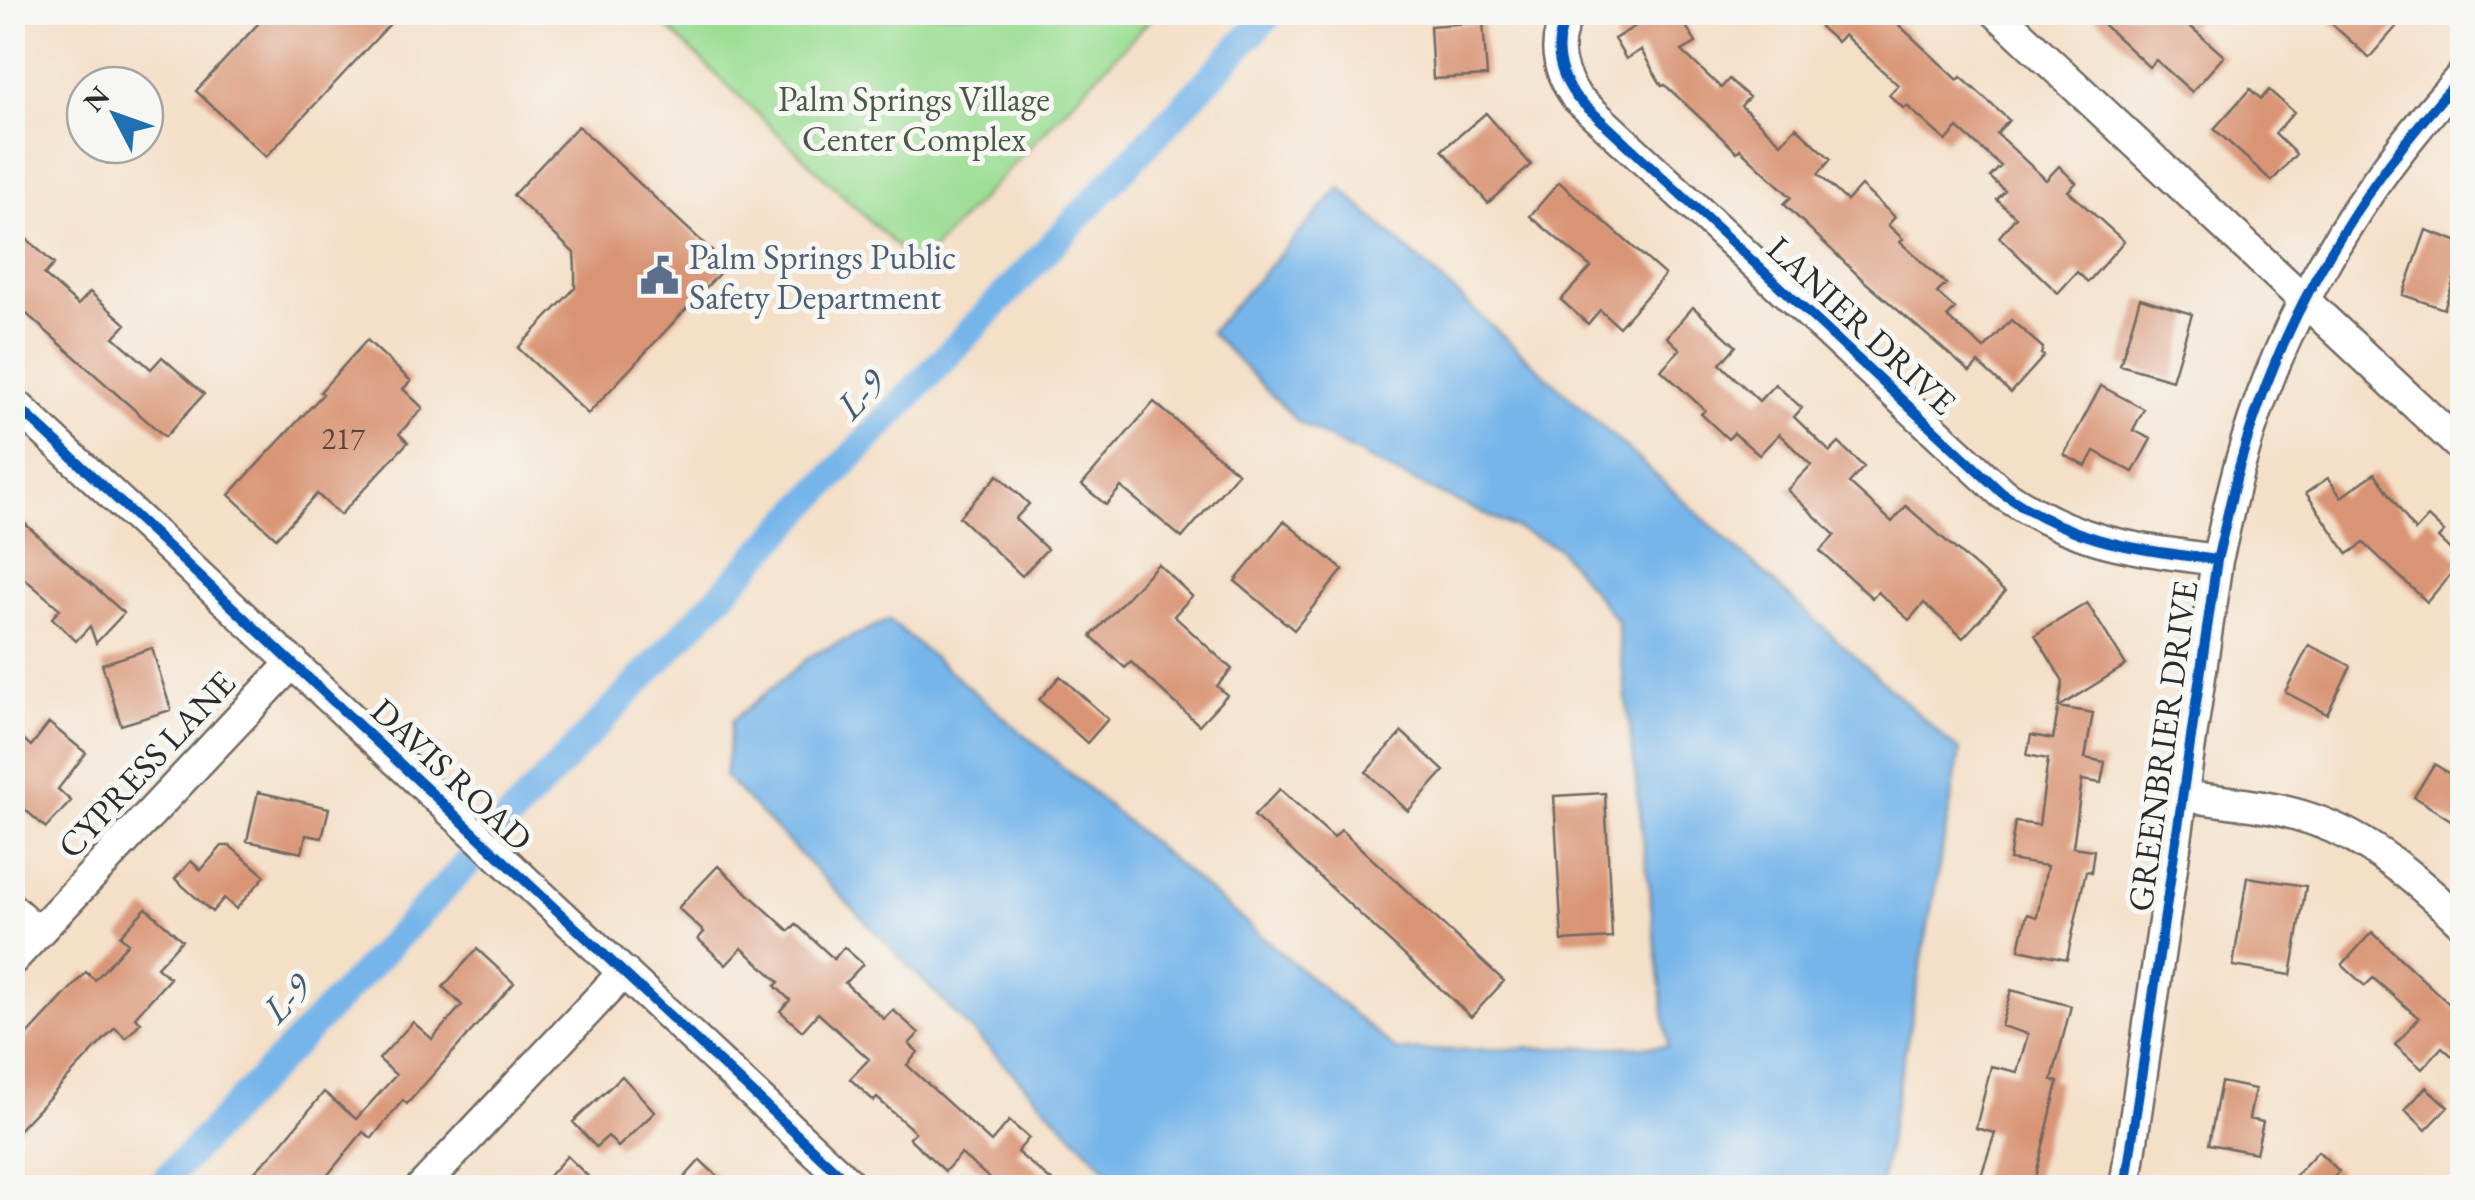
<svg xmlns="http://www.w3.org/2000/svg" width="2475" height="1200" viewBox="0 0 2475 1200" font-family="'EB Garamond',serif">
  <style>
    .green { fill: #9cde94; stroke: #648460; stroke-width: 2.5 }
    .water { fill: #76b5ea; stroke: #50708a; stroke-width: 2.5 }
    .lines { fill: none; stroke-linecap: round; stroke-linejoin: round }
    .canal { stroke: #76b5ea; stroke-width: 28 }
    .building { fill: #d99474 }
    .minor-casing { stroke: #716a62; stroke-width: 35 }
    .minor { stroke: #fff; stroke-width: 30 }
    .cycleway-casing { stroke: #f6f6f2; stroke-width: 16 }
    .cycleway { stroke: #0057b8; stroke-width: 10 }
    .labels { text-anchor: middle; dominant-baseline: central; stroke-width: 10; stroke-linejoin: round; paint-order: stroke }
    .number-label { font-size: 30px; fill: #56453d }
    .park-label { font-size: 35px; fill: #475845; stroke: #f6f6f2 }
    .service-label { font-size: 35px; fill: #4e5e75; stroke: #f6f6f2; text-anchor: start }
    .street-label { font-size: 35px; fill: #2b2b2b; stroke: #f6f6f2 }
    .water-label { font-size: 38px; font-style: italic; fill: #455b6e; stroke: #f6f6f2 }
  </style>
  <rect width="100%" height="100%" fill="#f6f6f2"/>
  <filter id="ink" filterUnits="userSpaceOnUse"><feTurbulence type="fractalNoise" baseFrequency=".01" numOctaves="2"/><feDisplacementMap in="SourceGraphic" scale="20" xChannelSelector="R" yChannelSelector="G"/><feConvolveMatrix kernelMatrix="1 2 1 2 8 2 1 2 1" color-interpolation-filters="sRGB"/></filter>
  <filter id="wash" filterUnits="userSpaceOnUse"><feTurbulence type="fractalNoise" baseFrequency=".0048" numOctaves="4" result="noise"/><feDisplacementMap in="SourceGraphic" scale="40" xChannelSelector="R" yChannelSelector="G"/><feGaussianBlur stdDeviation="2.25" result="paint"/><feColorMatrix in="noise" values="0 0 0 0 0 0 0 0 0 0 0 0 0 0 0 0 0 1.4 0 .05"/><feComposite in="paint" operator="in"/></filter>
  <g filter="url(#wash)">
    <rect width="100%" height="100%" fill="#f4dfc7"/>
    <path class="green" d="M652,13H1156L917,266Z"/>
    <path class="water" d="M1340,188L1960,752L1880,1187H1124L725,777L732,721L812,655L889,620L1397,1051L1668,1046L1617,621L1557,547L1389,470L1298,422L1210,332Z"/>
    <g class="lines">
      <path class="canal" d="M502,826L1272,12
        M157,1188L470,861"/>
    </g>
    <g id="blocks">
      <path class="building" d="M269,12H401L266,157L196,91Z
        M1659,12H1678L1696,43L1682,51L1721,88L1729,79L1749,97L1741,106L1781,143L1796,127L1831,159L1818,174L1847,201L1861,186L1895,217L1888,225L1903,239L1900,242L1946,284L1937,293L1955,309L1947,317L1984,349L2011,320L2043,348L2041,354L2044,356L2011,393L1978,363L1970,372L1864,281L1784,204L1791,197L1740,149L1737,152L1665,85L1662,86L1641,50L1626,59L1614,39Z
        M1819,12H1885L1958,80L1961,77L2009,120L1997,134L2046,180L2059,166L2076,183L2068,191L2124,241L2088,282L2077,272L2058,293L1999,237L2016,217L1997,200L2005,191L1990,177L2001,166L1958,128L1946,141L1907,106L1904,109L1889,95L1898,85L1844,35L1837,42L1820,27L1826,20Z
        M2090,12H2203L2191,27L2224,56L2192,92L2156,60L2149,67Z
        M2319,12H2409L2369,58Z
        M1483,22L1487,76L1433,79L1430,26Z
        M2250,89L2261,99L2269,90L2294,112L2275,134L2296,154L2272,181L2214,129Z
        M1486,113L1531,165L1488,203L1442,150Z
        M578,126L727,265L588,414L518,348L575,288V270L574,253L513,195Z
        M1559,182L1665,275L1619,327L1600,310L1588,324L1561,300L1591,267L1530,216Z
        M2426,230L2462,243V256L2444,309L2403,295Z
        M27,239L54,264L44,275L78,305L90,292L126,324L114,337L151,369L162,357L204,394L165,437L12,301V255Z
        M2140,298L2192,314L2172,380L2120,365Z
        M1693,307L1736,346L1720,364L1759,401L1775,384L1802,408L1794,417L1830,452L1839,443L1864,467L1849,483L1892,522L1906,506L2005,592L1963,638L1924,603L1909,620L1878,592L1872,598L1820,551L1835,535L1787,490L1811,465L1779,434L1759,455L1734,433L1728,439L1701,414L1705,410L1661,370L1680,349L1667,337Z
        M367,340L411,381L403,389L423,408L399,434L408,442L340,515L317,494L276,538L229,495L323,394L320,392Z
        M2101,386L2144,409L2133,430L2151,439L2133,472L2094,451L2086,466L2064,455Z
        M1154,402L1238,473L1182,538L1121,487L1106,505L1082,485Z
        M2375,473L2415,531L2428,517L2444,532L2438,538L2462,561L2427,602L2364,543L2348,554L2306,493L2328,478L2341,497Z
        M998,475L1029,504L1015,519L1047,549L1022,576L959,517Z
        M12,512L124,613L96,643L90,626L76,641L52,618L60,609L12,568Z
        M1284,521L1343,570L1294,630L1235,581Z
        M1158,564L1192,596L1174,616L1232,669L1217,686L1227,695L1199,725L1131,662L1125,668L1091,636Z
        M2087,603L2126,665L2059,707L2093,713L2085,758L2105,762L2101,783L2082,780L2073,847L2094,850L2091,872L2086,871L2067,959L2019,949L2027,914L2037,917L2047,866L2009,860L2015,822L2039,825L2048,759L2027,755L2031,735L2053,739L2063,681L2035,635Z
        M2309,645L2351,666L2327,714L2285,692Z
        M152,648L171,710L121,725L102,664Z
        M1060,676L1108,719L1087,743L1039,700Z
        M49,723L86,753L58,789L71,801L46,828L12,798V729L31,746Z
        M1402,732L1444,771L1408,811L1366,772Z
        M2434,764L2462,781V827L2414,797Z
        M1280,789L1334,838L1341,830L1504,981L1471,1017L1254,816Z
        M258,792L329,808L322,838L306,835L302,853L247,841Z
        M1605,793L1612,938L1562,941L1554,796Z
        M222,846H230L265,876L236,909L224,898L212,912L175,879L191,861L201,870Z
        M718,866L789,931L796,924L834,959L844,947L863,964L845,983L884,1019L893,1010L919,1033L909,1044L918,1052L907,1065L991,1142L1009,1121L1029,1138L1017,1152L1060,1188H1001L961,1154L945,1171L909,1138L915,1132L877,1098L874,1101L850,1079L869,1059L818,1013L802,1031L780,1011L790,1000L775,986L779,982L742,948L726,965L698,939L704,932L678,908Z
        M2247,877L2306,886L2291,975L2233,966Z
        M146,908L182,940L157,967L170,978L135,1017L141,1022L126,1038L115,1028L12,1137V1052L86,972L95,980L128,943L120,936Z
        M2372,932L2462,1016V1065L2442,1047L2422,1069L2395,1045L2419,1018L2373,978L2365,986L2342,965Z
        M477,949L514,983L407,1104L403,1100L372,1138L363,1132L317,1188H239L278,1148L324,1092L356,1119L396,1075L379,1059L413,1022L432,1039L462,1005L443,987Z
        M2011,990L2071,1006L2052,1080L2058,1082L2033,1188H1977L1995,1133L1976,1128L1991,1066L2017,1072L2028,1034L2001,1026Z
        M622,1076L655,1112L618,1147L608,1136L596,1147L573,1122Z
        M2221,1082L2255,1089L2249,1119L2263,1122L2256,1153L2209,1144Z
        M2426,1087L2448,1107L2426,1130L2405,1110Z
        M2318,1151L2339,1171L2323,1188H2284Z
        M567,1156L600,1188H538Z
        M700,1160L730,1188H675Z"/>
    </g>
  </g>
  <g filter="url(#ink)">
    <use href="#blocks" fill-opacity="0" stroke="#716a62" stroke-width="2.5"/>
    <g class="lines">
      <defs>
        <path id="minor" d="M1570,12C1551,41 1557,70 1576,97L2002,493C2077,544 2130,548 2217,560
          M1996,12L2462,448
          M12,401L854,1188
          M2182,796C2225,802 2270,805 2311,819C2371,839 2417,880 2462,923
          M12,909L38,933
          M12,960L293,662
          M421,1188L624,972
          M2125,1188L2217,560C2225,528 2231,496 2240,464C2280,319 2361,185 2462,76"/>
      </defs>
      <use href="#minor" class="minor-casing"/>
      <use href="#minor" class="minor"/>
      <defs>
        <path id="cycleway" d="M1570,12C1551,41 1557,70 1576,97L2002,493C2077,544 2130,548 2217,560
          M12,401L854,1188
          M2125,1188L2217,560C2225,528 2231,496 2240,464C2280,319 2361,185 2462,76"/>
      </defs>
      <use href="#cycleway" class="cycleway-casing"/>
      <use href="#cycleway" class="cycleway"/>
    </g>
  </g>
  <defs>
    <symbol id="civic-bare" viewBox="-9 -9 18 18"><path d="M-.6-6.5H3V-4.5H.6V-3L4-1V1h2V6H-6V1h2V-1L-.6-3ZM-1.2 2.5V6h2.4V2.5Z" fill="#5c6f8a" stroke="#f6f6f2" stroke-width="2.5" paint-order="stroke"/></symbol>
  </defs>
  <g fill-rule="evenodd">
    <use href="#civic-bare" x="632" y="248" width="55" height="55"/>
  </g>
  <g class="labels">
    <g class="number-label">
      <text x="343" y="438">217</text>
    </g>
    <g class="park-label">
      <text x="914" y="98">Palm Springs Village<tspan x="914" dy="40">Center Complex</tspan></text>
    </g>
    <g class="service-label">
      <text x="689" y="256">Palm Springs Public<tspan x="689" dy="40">Safety Department</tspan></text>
    </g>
    <g class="street-label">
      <text transform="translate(1862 325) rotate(43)">LANIER DRIVE</text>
      <text transform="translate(2162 746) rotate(-82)">GREENBRIER DRIVE</text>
      <text transform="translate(146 764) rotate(-47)">CYPRESS LANE</text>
      <text transform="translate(452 774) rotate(43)">DAVIS ROAD</text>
    </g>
    <g class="water-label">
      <text transform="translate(860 394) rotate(-47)">L-9</text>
      <text transform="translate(286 998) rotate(-46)">L-9</text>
    </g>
  </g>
  <rect width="2475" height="1200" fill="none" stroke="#f6f6f2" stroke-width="50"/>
  <g transform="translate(115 115) rotate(311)"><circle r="48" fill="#f6f6f2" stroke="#a5a5a2" stroke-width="2.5"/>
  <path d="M0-8L18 38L0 25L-18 38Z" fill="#1f6fb2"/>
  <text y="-15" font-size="28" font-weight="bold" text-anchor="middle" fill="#2b2b2b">N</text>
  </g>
</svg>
